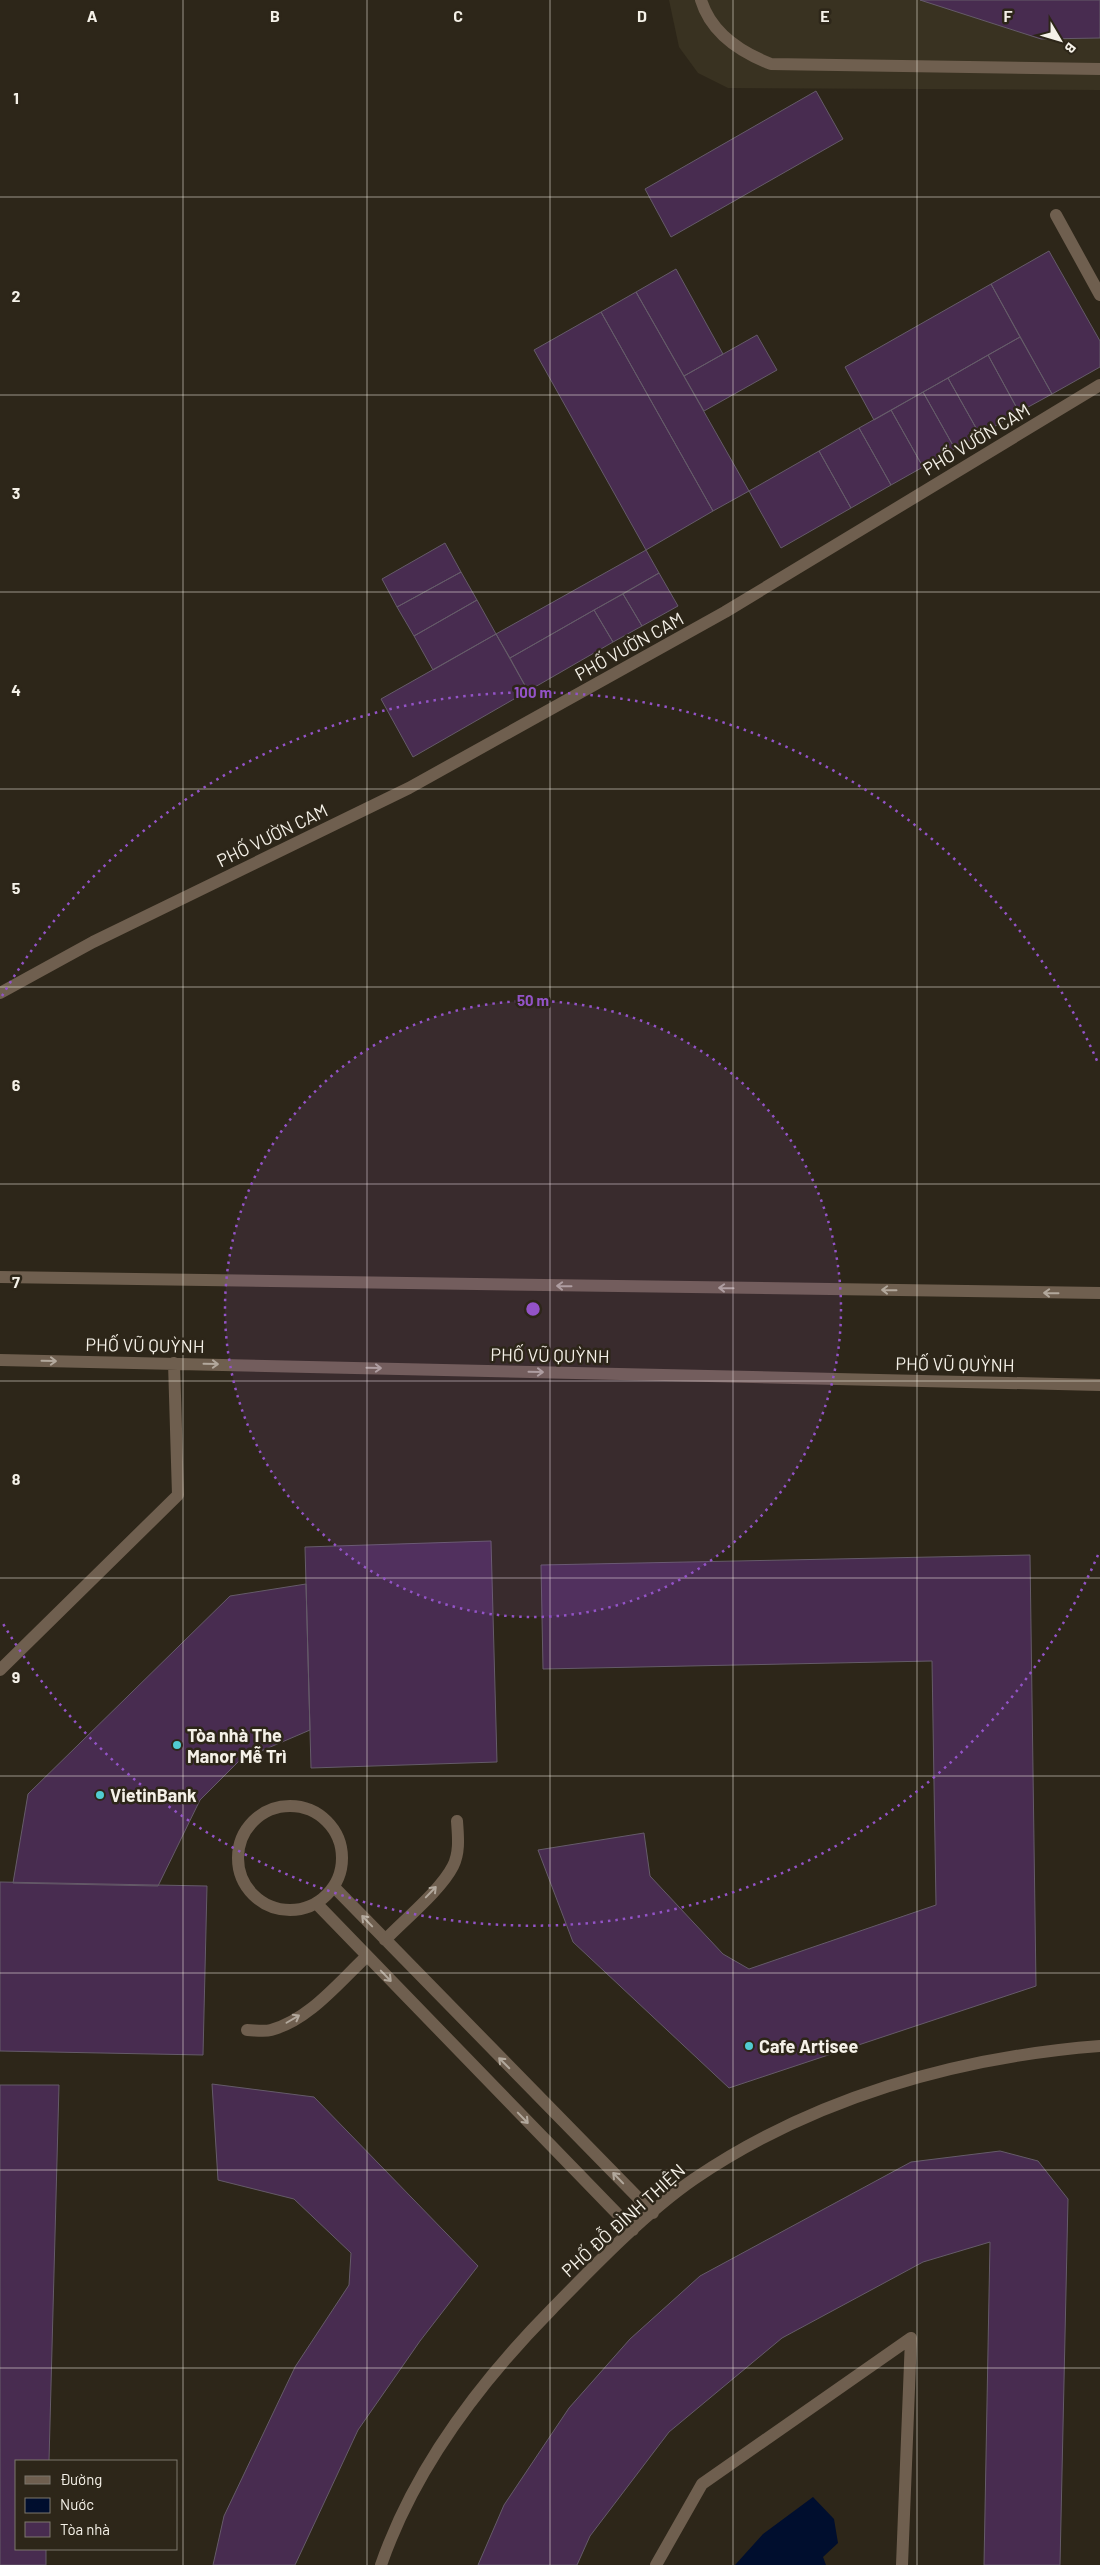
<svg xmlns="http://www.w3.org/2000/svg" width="1100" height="2565" viewBox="0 0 1100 2565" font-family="Barlow,sans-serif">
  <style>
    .commercial { fill: #393221 }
    .water { fill: #000e2e }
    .building { fill: #482c50; stroke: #655b69 }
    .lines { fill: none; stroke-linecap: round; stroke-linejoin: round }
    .minor { stroke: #6f5f4f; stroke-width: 12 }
    .oneway { stroke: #b2a89c }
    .grid { fill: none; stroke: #f5f1e8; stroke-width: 1; stroke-opacity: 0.55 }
    .ring { fill: none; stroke: #9353c7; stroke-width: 2.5; stroke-dasharray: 2.5 5 }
    .poi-dot { fill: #51ccd1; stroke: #2d2619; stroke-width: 2 }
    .labels { text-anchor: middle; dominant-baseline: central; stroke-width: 5; stroke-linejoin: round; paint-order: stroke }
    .street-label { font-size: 18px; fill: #f5f1e8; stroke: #2d2619 }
    .poi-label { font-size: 18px; font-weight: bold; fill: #f5f1e8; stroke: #2d2619; text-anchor: start }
    .grid-label { font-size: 16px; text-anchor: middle; font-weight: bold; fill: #f5f1e8; stroke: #2d2619; stroke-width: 5; stroke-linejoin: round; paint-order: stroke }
    .centre { fill: #9353c7; stroke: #2d2619; stroke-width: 2.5 }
    .ring-label { font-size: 15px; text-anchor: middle; font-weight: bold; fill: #9353c7; stroke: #2d2619; stroke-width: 5; stroke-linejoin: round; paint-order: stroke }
  </style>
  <rect width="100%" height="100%" fill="#2d2619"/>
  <path class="commercial" d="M669,0H1100V90L728,88L698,73L679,47Z"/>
  <path class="water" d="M813,2497L834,2519L838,2543L823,2557L826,2565H735L763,2534Z"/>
  <path class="building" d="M920,0H1100V38L1041,39Z
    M816,91L843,139L671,237L645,189Z
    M1049,251L1100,341V367L1052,394L991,284Z
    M676,269L723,354L684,376L636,292Z
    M991,284L1020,337L874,420L845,367Z
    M636,292L749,491L713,511L601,312Z
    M601,312L713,511L646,550L534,350Z
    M757,335L777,370L704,411L684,376Z
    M1020,337L1052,394L1019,412L988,355Z
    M988,355L1019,412L980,435L948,378Z
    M948,378L980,435L955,449L923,392Z
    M923,392L955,449L923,467L891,410Z
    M891,410L923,467L891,485L859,428Z
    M859,428L891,485L851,508L819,451Z
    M819,451L851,508L781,548L749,491Z
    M445,543L461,572L397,607L382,579Z
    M646,550L659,573L510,658L496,634Z
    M461,572L477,600L414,636L397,607Z
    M659,573L678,606L642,626L623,594Z
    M623,594L642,626L613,642L594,610Z
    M477,600L496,634L433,670L414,636Z
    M594,610L613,642L528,691L510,658Z
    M496,634L528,691L413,757L381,699Z
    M491,1541L497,1762L311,1768L305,1547Z
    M1030,1555L1036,1986L729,2088L573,1942L538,1850L644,1833L650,1876L723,1954L749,1969L936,1905L932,1661L543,1669L541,1565Z
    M306,1584L310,1730L240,1760L200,1800L158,1886L13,1883L28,1794L230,1596Z
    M0,1882L207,1886L203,2055L0,2051Z
    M212,2084L314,2097L478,2266L420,2341L358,2430L295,2565H213L224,2516L295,2367L349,2285L351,2253L294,2199L218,2180Z
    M0,2085H59L49,2461H16V2549H46V2565H0Z
    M1000,2151L1038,2161L1068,2199L1060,2565H984L990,2242L923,2262L782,2338L669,2432L590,2536L577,2565H478L504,2505L569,2408L630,2339L700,2276L911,2162Z"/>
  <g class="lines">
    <path class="minor" d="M701,0C711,33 740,52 771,64L1100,69
      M1056,215L1100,295
      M0,993L93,942L409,788L725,612L1100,385
      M0,1277L1100,1293
      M0,1360L1100,1385
      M0,1670L178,1495L174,1363
      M238 1858a52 52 0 1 1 104 0a52 52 0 1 1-104 0Z
      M334,1887L653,2213
      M316,1903L633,2230
      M385,1940C404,1920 441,1890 453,1866C460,1852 458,1836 457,1821
      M247,2030C254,2030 264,2032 271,2030C309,2020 339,1982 367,1956
      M381,2565C415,2467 480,2382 552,2309C593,2267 646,2212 694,2179C813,2098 957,2057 1100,2046
      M656,2565L702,2484L911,2338L902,2565"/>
  </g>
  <defs><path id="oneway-shaft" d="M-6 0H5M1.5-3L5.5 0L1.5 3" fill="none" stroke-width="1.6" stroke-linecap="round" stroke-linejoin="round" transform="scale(1.25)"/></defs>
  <g class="oneway">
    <use href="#oneway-shaft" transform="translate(564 1286) rotate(-179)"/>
    <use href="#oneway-shaft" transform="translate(726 1288) rotate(-179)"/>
    <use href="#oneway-shaft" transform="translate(889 1290) rotate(-179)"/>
    <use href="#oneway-shaft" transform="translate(1051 1293) rotate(-179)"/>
    <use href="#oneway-shaft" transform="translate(49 1361) rotate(1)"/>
    <use href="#oneway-shaft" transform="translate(211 1364) rotate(1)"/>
    <use href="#oneway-shaft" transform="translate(374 1368) rotate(1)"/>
    <use href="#oneway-shaft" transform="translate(536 1372) rotate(1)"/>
    <use href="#oneway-shaft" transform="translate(431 1892) rotate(-46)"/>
    <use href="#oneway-shaft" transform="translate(367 1921) rotate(-134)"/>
    <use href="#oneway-shaft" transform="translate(386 1976) rotate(46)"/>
    <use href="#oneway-shaft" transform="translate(293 2019) rotate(-30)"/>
    <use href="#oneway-shaft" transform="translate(504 2063) rotate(-135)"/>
    <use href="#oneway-shaft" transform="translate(523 2118) rotate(46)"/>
    <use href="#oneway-shaft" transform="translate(618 2178) rotate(-134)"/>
  </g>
  <path class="grid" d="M183,0V2565M367,0V2565M550,0V2565M733,0V2565M917,0V2565M0,197H1100M0,395H1100M0,592H1100M0,789H1100M0,987H1100M0,1184H1100M0,1381H1100M0,1578H1100M0,1776H1100M0,1973H1100M0,2170H1100M0,2368H1100"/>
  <circle cx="533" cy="1309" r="308" fill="#9353c7" fill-opacity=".12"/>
  <g class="ring">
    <circle cx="533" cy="1309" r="308"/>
    <path d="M1098 1555A616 616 0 0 1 2 1622M2 996A616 616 0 0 1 1098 1063"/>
  </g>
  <g class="poi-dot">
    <circle cx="177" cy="1745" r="5"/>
    <circle cx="100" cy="1795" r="5"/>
    <circle cx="749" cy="2046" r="5"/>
  </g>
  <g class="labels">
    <g class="street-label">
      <text transform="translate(976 439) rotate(-31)">PHỐ VƯỜN CAM</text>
      <text transform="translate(629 646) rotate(-29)">PHỐ VƯỜN CAM</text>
      <text transform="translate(272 835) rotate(-26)">PHỐ VƯỜN CAM</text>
      <text transform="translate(145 1345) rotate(1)">PHỐ VŨ QUỲNH</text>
      <text transform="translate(550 1355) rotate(1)">PHỐ VŨ QUỲNH</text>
      <text transform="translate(955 1364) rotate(1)">PHỐ VŨ QUỲNH</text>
      <text transform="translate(623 2220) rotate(-42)">PHỐ ĐỖ ĐÌNH THIỆN</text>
    </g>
    <g class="poi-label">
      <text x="187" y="1735">Tòa nhà The<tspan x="187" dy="21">Manor Mễ Trì</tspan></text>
      <text x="110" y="1795">VietinBank</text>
      <text x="759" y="2046">Cafe Artisee</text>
    </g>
  </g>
  <g class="grid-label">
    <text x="92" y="22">A</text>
    <text x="275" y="22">B</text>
    <text x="458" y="22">C</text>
    <text x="642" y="22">D</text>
    <text x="825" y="22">E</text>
    <text x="1008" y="22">F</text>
    <text x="16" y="104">1</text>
    <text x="16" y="302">2</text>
    <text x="16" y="499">3</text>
    <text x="16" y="696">4</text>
    <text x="16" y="894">5</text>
    <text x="16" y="1091">6</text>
    <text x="16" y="1288">7</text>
    <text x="16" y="1485">8</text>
    <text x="16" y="1683">9</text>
  </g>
  <circle cx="533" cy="1309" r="8" class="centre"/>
  <g class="ring-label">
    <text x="533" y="698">100 m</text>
    <text x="533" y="1006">50 m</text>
  </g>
  <rect x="15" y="2460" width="162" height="90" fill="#2d2619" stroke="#7d776c"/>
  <rect x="25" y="2476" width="25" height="8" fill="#6f5f4f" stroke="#7d776c"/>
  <text x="60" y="2485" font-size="15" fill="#f5f1e8">Đường</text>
  <rect x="25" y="2498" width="25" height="15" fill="#000e2e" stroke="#7d776c"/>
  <text x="60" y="2510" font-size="15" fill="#f5f1e8">Nước</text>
  <rect x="25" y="2522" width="25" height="15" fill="#482c50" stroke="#7d776c"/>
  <text x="60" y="2535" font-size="15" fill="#f5f1e8">Tòa nhà</text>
  <g transform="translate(1060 40) rotate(128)" stroke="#2d2619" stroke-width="4" paint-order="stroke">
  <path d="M0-4L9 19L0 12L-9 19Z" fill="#f5f1e8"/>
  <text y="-8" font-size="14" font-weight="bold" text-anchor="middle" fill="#f5f1e8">B</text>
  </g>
</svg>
